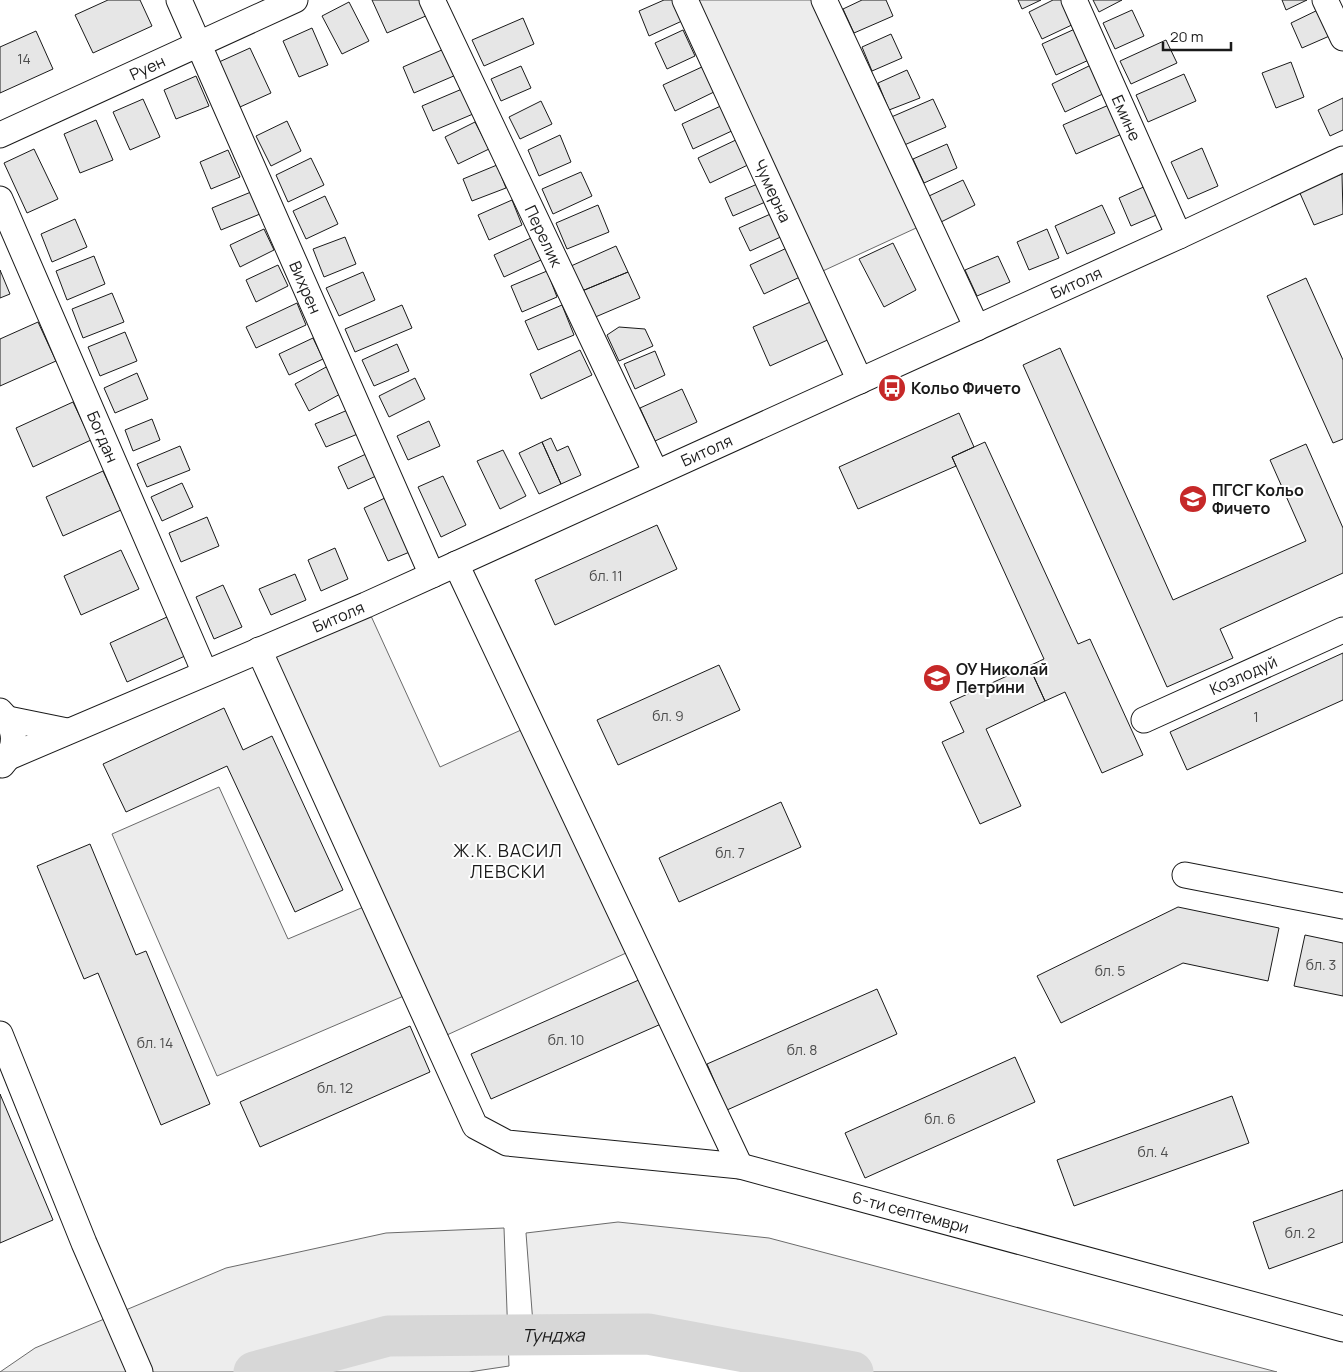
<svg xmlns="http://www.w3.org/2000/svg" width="1343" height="1372" viewBox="0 0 1343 1372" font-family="Manrope,sans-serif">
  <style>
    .built { fill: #ededed; stroke: #6a6a6a }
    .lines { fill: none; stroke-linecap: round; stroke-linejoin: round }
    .river { stroke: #d7d7d7; stroke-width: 41 }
    .building { fill: #e6e6e6; stroke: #1a1a1a }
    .minor-casing { stroke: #1a1a1a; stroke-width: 27 }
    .minor { stroke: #fff; stroke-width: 25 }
    .labels { text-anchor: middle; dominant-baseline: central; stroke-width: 4; stroke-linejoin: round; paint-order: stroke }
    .number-label { font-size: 14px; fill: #4d4d4d }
    .street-label { font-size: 16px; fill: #1a1a1a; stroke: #fff }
    .poi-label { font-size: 16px; font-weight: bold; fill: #1a1a1a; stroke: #fff; text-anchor: start }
    .neighbourhood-label { font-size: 18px; letter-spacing: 1px; fill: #1a1a1a; stroke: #fff }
    .water-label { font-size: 18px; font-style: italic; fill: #1a1a1a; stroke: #fff }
  </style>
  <rect width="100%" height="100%" fill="#fff"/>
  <path class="built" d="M685,0H824L927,223L812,276Z
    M366,605L440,767L532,725L637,948L436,1040L413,992L217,1076L112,834L219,787L288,939L373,903L259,650Z
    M618,1222L769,1238L1277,1372H771L652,1353L535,1350L526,1233Z
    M504,1228L509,1366L469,1372H0L35,1348L226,1268L386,1233Z"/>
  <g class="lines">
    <path class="river" id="s1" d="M254,1372L388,1336L648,1334L853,1372"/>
  </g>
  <path class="building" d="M108,0H140L152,26L93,53L75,15Z
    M372,0H421L428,15L387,33Z
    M664,0H673L682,21L649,36L639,11Z
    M862,0H886L893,16L854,33L843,9Z
    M1018,0H1041L1022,9Z
    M1053,0H1065L1076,23L1042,39L1029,12Z
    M1093,0H1122L1099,12Z
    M1282,0H1307L1286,10Z
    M349,2L369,41L342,54L322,16Z
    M1322,8L1334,34L1302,48L1291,23Z
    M1132,10L1144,36L1115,49L1103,23Z
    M523,18L534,44L484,66L472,40Z
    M312,28L328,65L299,77L283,41Z
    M1077,28L1091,59L1056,75L1042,44Z
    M683,30L695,56L667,69L655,43Z
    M36,31L53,69L0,93V47Z
    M891,34L902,58L872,71L862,47Z
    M1166,40L1177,63L1131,84L1120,61Z
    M250,48L271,93L240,107L219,62Z
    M444,49L456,75L414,93L403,67Z
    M1291,62L1304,97L1276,108L1262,73Z
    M1093,64L1107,92L1065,112L1052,84Z
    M521,66L531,88L501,101L491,79Z
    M704,66L716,91L675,111L663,85Z
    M907,70L920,98L889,110L878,83Z
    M1184,74L1196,101L1148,122L1136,95Z
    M196,76L209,106L176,119L164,90Z
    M462,89L473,114L433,131L422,106Z
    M1343,98V130L1330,136L1318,110Z
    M143,99L160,137L130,150L113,112Z
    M933,99L946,127L902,146L889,118Z
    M541,101L552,124L520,139L509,117Z
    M725,104L736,129L693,149L682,124Z
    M1111,104L1124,133L1076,154L1063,125Z
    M96,120L113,160L80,173L64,134Z
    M287,121L301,151L271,166L256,136Z
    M475,122L489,149L458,164L445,137Z
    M560,135L571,162L539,176L528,150Z
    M740,138L752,163L710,183L698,158Z
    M947,144L957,168L924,183L913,159Z
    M1202,148L1218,186L1188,199L1171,162Z
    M34,149L58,199L27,213L4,163Z
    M228,150L240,177L211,189L200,162Z
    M311,158L324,185L288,202L276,175Z
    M497,165L506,188L472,201L463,179Z
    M581,172L592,196L553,214L542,189Z
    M1342,174L1343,214L1314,225L1299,191Z
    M963,180L975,205L941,222L929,196Z
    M762,182L770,200L733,216L725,198Z
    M1148,185L1161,213L1131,226L1119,198Z
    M251,192L260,214L221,230L212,208Z
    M325,196L338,224L306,239L293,211Z
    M512,200L522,225L489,240L478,215Z
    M598,205L609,232L567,249L556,223Z
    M1102,205L1115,233L1067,254L1055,226Z
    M775,212L785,235L750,251L739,228Z
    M75,219L87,247L52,262L41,234Z
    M264,229L274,250L240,267L230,245Z
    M1047,229L1059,258L1029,270L1017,242Z
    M345,237L356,264L324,277L313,249Z
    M531,238L541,260L504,277L494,255Z
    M893,243L916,290L884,307L859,259Z
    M616,246L628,272L582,291L571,266Z
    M789,247L802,276L764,294L750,265Z
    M94,256L105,284L67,300L56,271Z
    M998,256L1010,282L977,296L965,270Z
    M278,265L288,286L256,302L246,280Z
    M0,270L10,294L0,298Z
    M547,271L557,297L522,312L511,286Z
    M363,272L375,300L339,316L326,288Z
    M628,272L640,298L593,318L582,291Z
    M1306,278L1343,360V439L1333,443L1267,296Z
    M112,293L124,322L83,338L72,309Z
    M815,300L832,338L770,366L753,327Z
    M297,303L306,325L256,348L246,327Z
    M402,305L412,328L355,352L345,329Z
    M562,305L574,335L538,350L525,321Z
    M38,322L56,361L0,386V339Z
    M619,327L645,329L653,346L619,361L607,335Z
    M125,332L137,361L100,376L88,347Z
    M313,338L323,359L289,375L279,354Z
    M397,344L409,371L374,386L362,360Z
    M1060,348L1173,600L1306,541L1270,460L1306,444L1343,528V573L1220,629L1233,658L1167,687L1023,365Z
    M580,350L592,375L541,399L530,374Z
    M655,351L665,375L635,389L624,364Z
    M328,366L342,393L309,411L295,384Z
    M137,373L148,399L115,413L104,388Z
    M415,378L425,399L389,417L379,396Z
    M682,389L697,422L655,441L640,408Z
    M73,402L91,440L33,467L16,428Z
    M350,409L360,433L326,447L315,424Z
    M959,413L974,447L952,457L956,466L858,509L839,467Z
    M152,419L160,440L133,451L125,430Z
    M429,421L440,446L408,460L397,436Z
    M551,438L557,451L568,446L581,475L561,484L542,442Z
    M542,442L561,484L539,494L519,453Z
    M985,442L1078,644L1090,639L1143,755L1102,773L1065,692L1045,701L1029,666L1044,659L952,457Z
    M180,446L190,470L147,487L137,464Z
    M503,450L526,496L500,509L477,461Z
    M366,454L376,476L348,489L338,467Z
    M103,471L121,510L63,536L46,497Z
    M443,476L466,525L441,537L418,487Z
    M182,483L193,507L162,521L151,497Z
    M389,496L412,551L388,561L364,508Z
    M207,517L219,546L181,562L169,533Z
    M657,525L677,569L555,625L535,580Z
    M335,548L348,579L321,591L308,560Z
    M121,550L139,589L81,615L64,576Z
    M295,574L306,600L271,615L259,589Z
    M223,585L242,627L214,639L196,597Z
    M167,617L185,656L127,682L110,643Z
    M1343,653V700L1187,770L1170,732Z
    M719,665L740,710L618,765L597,720Z
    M1029,666L1045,701L986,729L1021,806L980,824L942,742L964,732L950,702Z
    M224,708L243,750L272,736L343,890L295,912L227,766L126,812L103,764Z
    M781,802L801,847L679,902L659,858Z
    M90,844L136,955L146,951L210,1104L161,1125L98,973L84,979L37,866Z
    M1178,907L1279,928L1268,981L1183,963L1061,1023L1037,976Z
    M1305,935L1343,943V996L1294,986Z
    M641,979L661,1024L491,1099L471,1054Z
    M877,989L897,1034L727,1110L707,1064Z
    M410,1026L430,1072L260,1147L240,1102Z
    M1015,1057L1035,1102L865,1178L845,1133Z
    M0,1094L53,1220L0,1243Z
    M1232,1096L1249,1143L1074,1206L1057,1160Z
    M1343,1190V1242L1269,1269L1253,1222Z"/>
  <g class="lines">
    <defs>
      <g id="minor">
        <path id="s2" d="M179,0L432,575"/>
        <path id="s3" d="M432,0L656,473"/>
        <path id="s4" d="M685,0L860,381"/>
        <path d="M824,0L977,328"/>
        <path id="s5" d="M1074,0L1179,236"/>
        <path d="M1325,0L1343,38"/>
        <path id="s6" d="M0,135L295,0"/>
        <path id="s7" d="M0,199L205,673"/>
        <path d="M456,564L740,1166"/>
        <path id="s8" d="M259,650L475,1126L507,1143L740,1166L1343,1329"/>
        <path d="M0,711C17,728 18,747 2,765"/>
        <path d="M8,719L67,731"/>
        <path id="s9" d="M1144,720L1343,630"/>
        <path id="s10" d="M9,757L366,605L1179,236L1343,159"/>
        <path d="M1185,875L1343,906"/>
        <path d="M0,1034L84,1243L140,1372"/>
      </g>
    </defs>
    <use href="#minor" class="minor-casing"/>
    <use href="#minor" class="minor"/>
  </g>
  <defs>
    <symbol id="bus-disc" viewBox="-11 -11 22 22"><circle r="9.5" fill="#c62828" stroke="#fff"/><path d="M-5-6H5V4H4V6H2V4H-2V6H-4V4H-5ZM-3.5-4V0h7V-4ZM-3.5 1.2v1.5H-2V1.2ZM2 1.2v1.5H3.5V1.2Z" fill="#fff"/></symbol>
    <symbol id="school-disc" viewBox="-11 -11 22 22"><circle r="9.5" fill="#c62828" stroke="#fff"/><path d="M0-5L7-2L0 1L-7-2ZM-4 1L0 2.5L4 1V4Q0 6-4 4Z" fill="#fff"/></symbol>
  </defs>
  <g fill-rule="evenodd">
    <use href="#bus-disc" x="876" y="372" width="32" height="32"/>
    <use href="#school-disc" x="1177" y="483" width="32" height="32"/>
    <use href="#school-disc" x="921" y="662" width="32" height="32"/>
  </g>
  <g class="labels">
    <g class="number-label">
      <text x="24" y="58">14</text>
      <text x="606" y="575">бл. 11</text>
      <text x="668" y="715">бл. 9</text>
      <text x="1256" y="716">1</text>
      <text x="730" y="852">бл. 7</text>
      <text x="1321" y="964">бл. 3</text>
      <text x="1110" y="970">бл. 5</text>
      <text x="566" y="1039">бл. 10</text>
      <text x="155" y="1042">бл. 14</text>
      <text x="802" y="1049">бл. 8</text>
      <text x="335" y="1087">бл. 12</text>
      <text x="940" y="1118">бл. 6</text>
      <text x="1153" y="1151">бл. 4</text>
      <text x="1300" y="1232">бл. 2</text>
    </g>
    <g class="street-label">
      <text stroke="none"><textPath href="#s6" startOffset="162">Руен</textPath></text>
      <text stroke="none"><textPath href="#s5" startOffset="129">Емине</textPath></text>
      <text stroke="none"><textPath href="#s4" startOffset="210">Чумерна</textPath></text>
      <text stroke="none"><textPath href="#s3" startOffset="261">Перелик</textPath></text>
      <text stroke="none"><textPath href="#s10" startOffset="1168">Битоля</textPath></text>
      <text stroke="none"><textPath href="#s2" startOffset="314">Вихрен</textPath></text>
      <text stroke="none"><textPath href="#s7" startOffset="259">Богдан</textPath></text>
      <text stroke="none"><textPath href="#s10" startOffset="762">Битоля</textPath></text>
      <text stroke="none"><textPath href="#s10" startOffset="358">Битоля</textPath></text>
      <text stroke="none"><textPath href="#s9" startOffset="109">Козлодуй</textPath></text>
      <text stroke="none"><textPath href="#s8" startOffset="970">6-ти септември</textPath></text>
    </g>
    <g class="poi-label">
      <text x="911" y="388">Кольо Фичето</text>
      <text x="1212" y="490">ПГСГ Кольо<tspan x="1212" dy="18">Фичето</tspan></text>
      <text x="956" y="669">ОУ Николай<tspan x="956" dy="18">Петрини</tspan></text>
    </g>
    <g class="neighbourhood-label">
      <text x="508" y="850">Ж.К. ВАСИЛ<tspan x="508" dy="21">ЛЕВСКИ</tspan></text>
    </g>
    <g class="water-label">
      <text stroke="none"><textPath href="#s1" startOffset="304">Тунджа</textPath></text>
    </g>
  </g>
  <path d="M1163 42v8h68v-8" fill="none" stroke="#1a1a1a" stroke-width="2.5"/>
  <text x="1170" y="42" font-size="15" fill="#1a1a1a" stroke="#ffffff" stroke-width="4" paint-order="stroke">20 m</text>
</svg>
